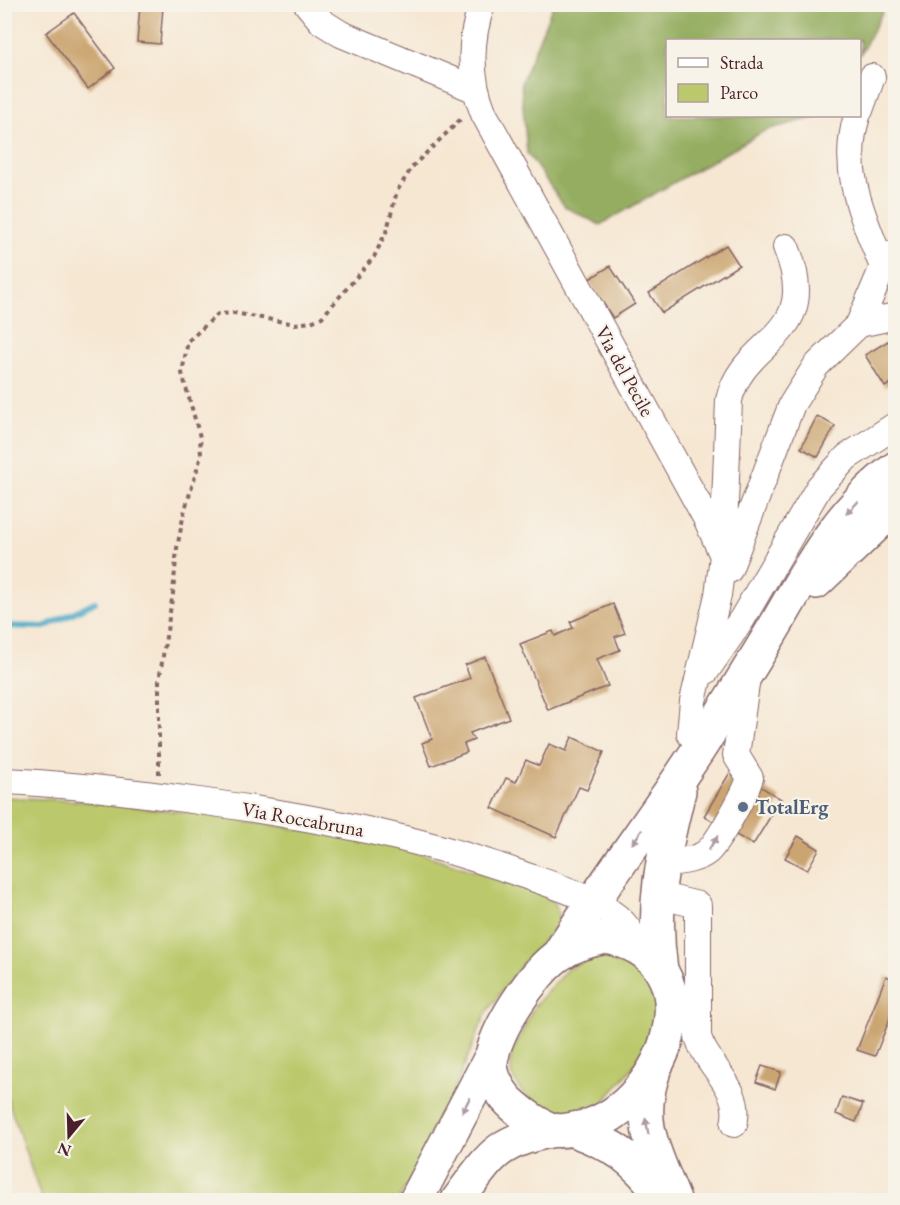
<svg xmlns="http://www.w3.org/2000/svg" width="900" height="1205" viewBox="0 0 900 1205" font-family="'EB Garamond',serif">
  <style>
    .green { fill: #bbc96c; stroke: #82744c; stroke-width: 1.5 }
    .forest { fill: #94ad60; stroke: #6f6646; stroke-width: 1.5 }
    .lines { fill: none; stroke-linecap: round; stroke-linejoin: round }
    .stream { stroke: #47a8c6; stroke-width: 6 }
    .building { fill: #cba571 }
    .minor-casing { stroke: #866566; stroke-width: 28 }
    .major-casing { stroke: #866566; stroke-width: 36 }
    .path { stroke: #866566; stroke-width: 4; stroke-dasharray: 4.5 4.5; stroke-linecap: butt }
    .minor { stroke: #fff; stroke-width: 26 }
    .major { stroke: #fff; stroke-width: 33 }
    .oneway { fill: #ae9aa0 }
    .service-dot { fill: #5c6f8a; stroke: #f7f3e8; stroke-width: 2 }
    .labels { text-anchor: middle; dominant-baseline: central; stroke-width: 4.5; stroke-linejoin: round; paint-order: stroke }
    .street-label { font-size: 20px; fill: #4a1f2b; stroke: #f7f3e8 }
    .service-label { font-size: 20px; font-weight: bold; fill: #4e5e75; stroke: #f7f3e8; text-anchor: start }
  </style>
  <rect width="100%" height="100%" fill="#f7f3e8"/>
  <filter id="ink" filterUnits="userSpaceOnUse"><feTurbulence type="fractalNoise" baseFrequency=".0167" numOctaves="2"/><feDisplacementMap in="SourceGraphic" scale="12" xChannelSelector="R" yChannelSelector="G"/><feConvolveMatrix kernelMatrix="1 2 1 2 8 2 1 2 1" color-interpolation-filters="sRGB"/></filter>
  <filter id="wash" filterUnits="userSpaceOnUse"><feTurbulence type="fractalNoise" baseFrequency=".008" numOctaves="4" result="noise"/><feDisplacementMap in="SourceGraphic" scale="24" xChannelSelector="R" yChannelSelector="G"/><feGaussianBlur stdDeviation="1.35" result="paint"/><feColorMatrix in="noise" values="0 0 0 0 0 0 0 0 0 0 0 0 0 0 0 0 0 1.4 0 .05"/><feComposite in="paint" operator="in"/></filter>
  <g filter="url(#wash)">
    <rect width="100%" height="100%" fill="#f6e7d3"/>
    <path class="green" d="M4,797L81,801L211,815L393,844L542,894L553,902L559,914L556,927L523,963L486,1013L430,1148L398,1200H42L5,1092Z
      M609,954L642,969L658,998L652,1035L641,1058L602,1104L589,1112L558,1116L530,1100L519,1088L511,1074V1056L534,1007L567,969L596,955Z"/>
    <path class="forest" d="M553,5V4L886,5L860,55V40H668V116H820L766,130L600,225L565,207L527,153L521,83Z"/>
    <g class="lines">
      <path class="stream" d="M4,626L44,627L95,602"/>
    </g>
    <g id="blocks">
      <path class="building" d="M140,5L163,7L160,44L137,42Z
        M74,13L115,68L88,89L46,33Z
        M726,245L739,265L662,313L649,293Z
        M610,266L635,304L613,318L588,280Z
        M888,341L896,352V380L885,387L865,355Z
        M817,416L835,426L818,457L801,448Z
        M613,604L625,633L615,637L620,650L597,659L608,686L548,710L520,644L553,631L555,636L573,628L570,622Z
        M485,657L509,718L470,733L474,740L464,744L467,752L431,766L422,743L432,739L416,698L470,678L465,665Z
        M572,737L604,752L587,790L579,787L556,837L492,808L506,778L516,782L526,760L539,766L549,744L566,751Z
        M732,769L781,799L753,845L704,816Z
        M798,836L819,849L807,870L785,858Z
        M886,976L896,980V1003L875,1056L857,1050Z
        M762,1066L781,1072L775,1089L756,1082Z
        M842,1097L863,1104L856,1122L836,1114Z"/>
    </g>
  </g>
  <g filter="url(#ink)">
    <use href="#blocks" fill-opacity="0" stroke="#866566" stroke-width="1.5"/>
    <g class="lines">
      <defs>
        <path id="minor" d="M307,4L322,22L341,34L476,90
          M482,4C469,41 469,78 484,114L707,520L723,556
          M860,110L872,77
          M857,116C840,171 863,216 883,267
          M859,324L896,316
          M729,570L792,404L816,366L859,324L883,267L896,252
          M706,671L742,619L819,487L847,457L896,425
          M702,743L690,734L693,701L718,595L723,556L729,400C744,335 824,340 786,247
          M4,781C70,784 134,792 199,801C308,816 415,836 518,873C552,885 589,895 617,917C627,925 633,935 638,947
          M661,864C675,862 696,861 707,852C718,843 746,792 750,778L736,755L747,677
          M657,895L698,905V1037C708,1069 743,1088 734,1124"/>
        <path id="major" d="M816,582L896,506
          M606,937C719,957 668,1104 584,1127C575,1129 562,1132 553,1130C540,1126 524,1115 514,1106C503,1097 491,1079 491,1063C493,1032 534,971 560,954C574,944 590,940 606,937Z
          M559,954C604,881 658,813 704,741C729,701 754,662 778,621C811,564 841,508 896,468
          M661,970C651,903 663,856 679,791
          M653,1074C636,1124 656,1154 674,1200
          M573,1130C615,1145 634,1159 661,1194
          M416,1200L493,1053
          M458,1200C491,1155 497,1141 554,1130"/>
      </defs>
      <use href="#minor" class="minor-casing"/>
      <use href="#major" class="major-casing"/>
      <path class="path" d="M159,774V681L173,593L177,548L184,513L201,456L200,437L182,373L188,341L218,314L234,313L295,324L311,322L322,317L374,257L387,230L397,191L413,166L462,118"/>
      <use href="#minor" class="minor"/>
      <use href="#major" class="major"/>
    </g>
    <defs><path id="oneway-solid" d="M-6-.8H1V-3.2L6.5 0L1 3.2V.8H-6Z" transform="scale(1.5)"/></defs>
    <g class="oneway">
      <use href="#oneway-solid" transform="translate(852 508) rotate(134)"/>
      <use href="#oneway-solid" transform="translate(637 837) rotate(125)"/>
      <use href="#oneway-solid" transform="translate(713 843) rotate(-57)"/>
      <use href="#oneway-solid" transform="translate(466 1105) rotate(117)"/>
      <use href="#oneway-solid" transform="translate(647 1126) rotate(-99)"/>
    </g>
  </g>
  <circle class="service-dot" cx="743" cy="807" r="6"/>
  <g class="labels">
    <g class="street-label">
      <text transform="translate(625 371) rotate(61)">Via del Pecile</text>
      <text transform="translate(303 819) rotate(10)">Via Roccabruna</text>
    </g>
    <g class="service-label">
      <text x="755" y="807">TotalErg</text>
    </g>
  </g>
  <rect width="900" height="1205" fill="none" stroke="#f7f3e8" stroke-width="24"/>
  <rect x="666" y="39" width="195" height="78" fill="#f7f3e8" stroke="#b29e9c" stroke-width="1.5"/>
  <rect x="678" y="58" width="30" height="9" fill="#ffffff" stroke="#b29e9c" stroke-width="1.5"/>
  <text x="720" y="69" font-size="18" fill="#4a1f2b">Strada</text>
  <rect x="678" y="84" width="30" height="18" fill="#bbc96c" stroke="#b29e9c" stroke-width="1.5"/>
  <text x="720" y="99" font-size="18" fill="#4a1f2b">Parco</text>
  <g transform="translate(69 1136) rotate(199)" stroke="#f7f3e8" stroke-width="4.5" paint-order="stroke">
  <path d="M0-4.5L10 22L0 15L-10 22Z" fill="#4a1f2b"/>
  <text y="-9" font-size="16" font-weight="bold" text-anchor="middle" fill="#4a1f2b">N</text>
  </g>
</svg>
